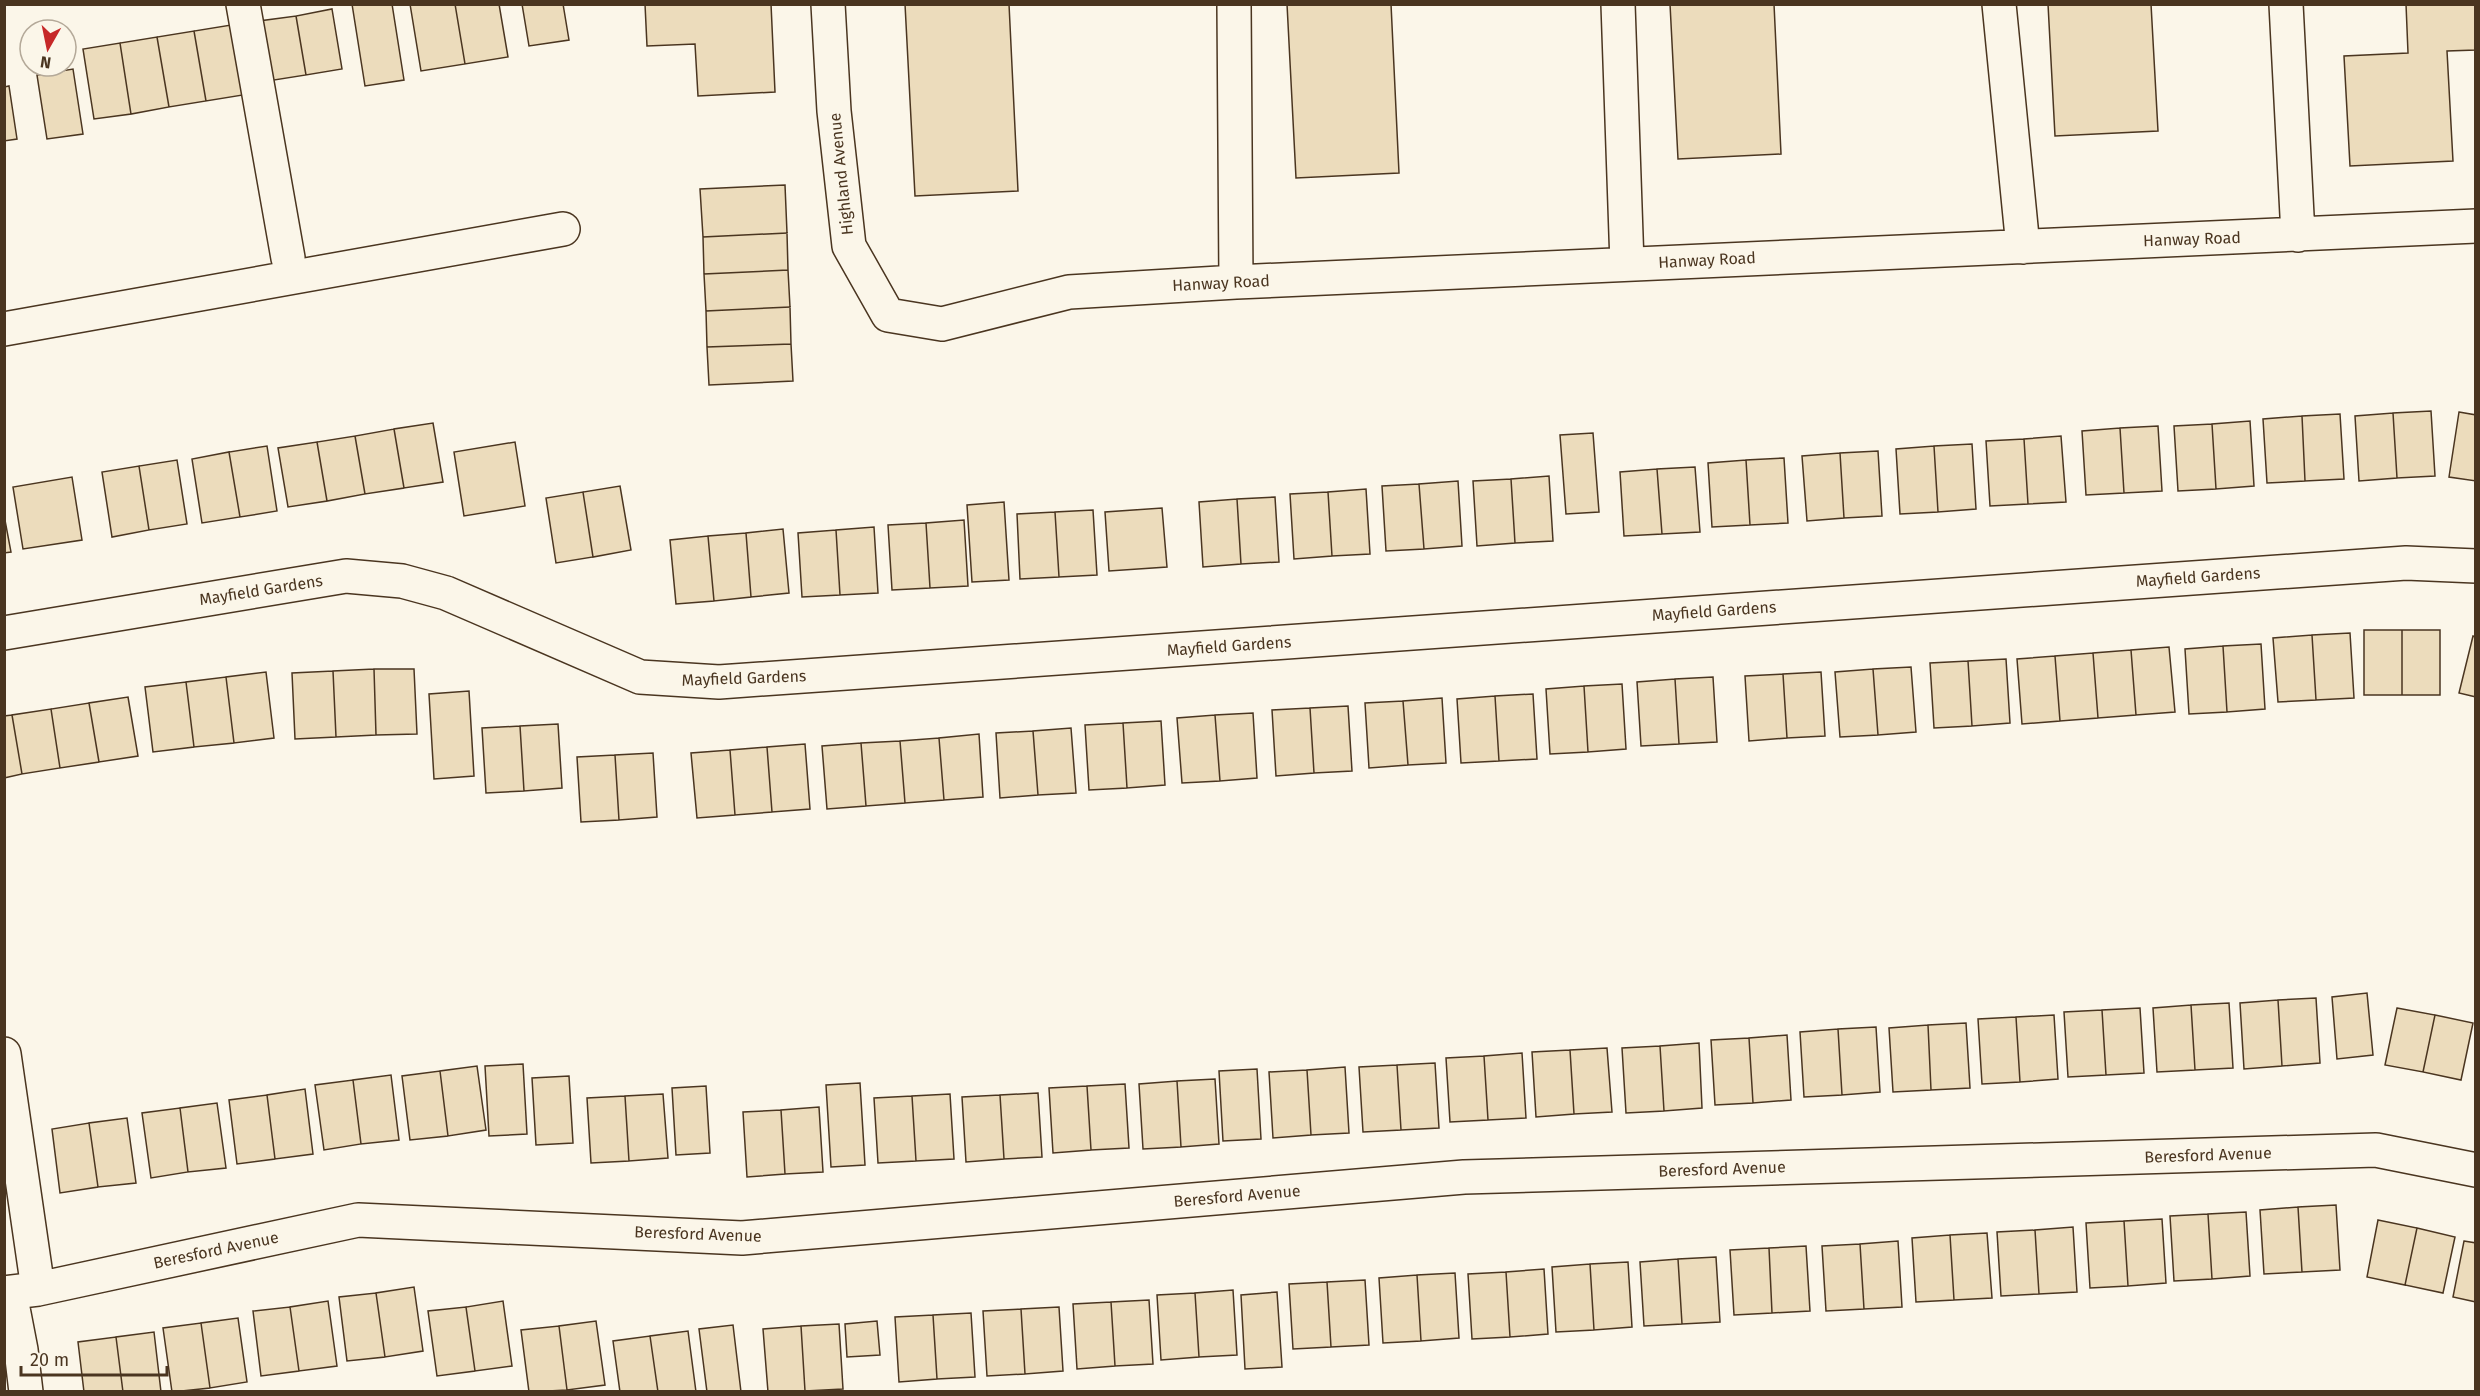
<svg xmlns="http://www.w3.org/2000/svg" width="2480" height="1396" font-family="'Fira Sans',sans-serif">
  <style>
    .building { fill: #ecdcbc; stroke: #4a3520; stroke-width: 1.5 }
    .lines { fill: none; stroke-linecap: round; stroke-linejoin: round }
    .minor-casing { stroke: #4a3520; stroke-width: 36 }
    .minor { stroke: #fbf6e9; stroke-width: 33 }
    .labels { text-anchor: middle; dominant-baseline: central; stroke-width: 4.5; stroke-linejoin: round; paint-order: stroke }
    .street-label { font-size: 16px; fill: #4a3520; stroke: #fbf6e9 }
  </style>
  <rect width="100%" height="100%" fill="#fbf6e9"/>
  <!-- building -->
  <path class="building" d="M352 4H392L404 80 365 86Z
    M410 4H455L465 64 421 71Z
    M455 4H499L508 57 465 64Z
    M522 4H563L569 40 529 46Z
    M645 4H771L775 92 698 96 695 44 647 46Z
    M905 4H1009L1018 191 915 196Z
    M1287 4H1391L1399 173 1296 178Z
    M1670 4H1774L1781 154 1678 159Z
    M2048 4H2151L2158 131 2055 136Z
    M2406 4H2476V50L2447 51 2453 161 2350 166 2344 56 2408 53Z
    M332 9 342 69 306 75 296 16Z
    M296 16 306 75 268 81 259 21Z
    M231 25 243 95 206 101 194 31Z
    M194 31 206 101 169 107 157 37Z
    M157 37 169 107 131 114 120 43Z
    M120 43 131 114 94 119 83 49Z
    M73 69 83 134 47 139 37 75Z
    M9 86 17 139 4 141V87Z
    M785 185 787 233 703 237 700 189Z
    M787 233 788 270 704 274 703 237Z
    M788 270 790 307 706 311 704 274Z
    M790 307 791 344 707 347 706 311Z
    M791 344 793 381 709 385 707 347Z
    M2431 411 2435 476 2397 478 2393 413Z
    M2459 412 2476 415V481L2449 477Z
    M2393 413 2397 478 2359 481 2355 416Z
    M2340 414 2344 479 2305 481 2302 416Z
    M2302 416 2305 481 2267 483 2263 419Z
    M2250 421 2254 486 2216 489 2212 424Z
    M433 423 443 482 404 488 394 429Z
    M2212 424 2216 489 2178 491 2174 426Z
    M2158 426 2162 491 2124 493 2120 428Z
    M2120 428 2124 493 2086 495 2082 431Z
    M394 429 404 488 365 494 355 436Z
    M1593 433 1599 512 1566 514 1560 435Z
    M355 436 365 494 327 501 317 442Z
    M2061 436 2066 502 2028 504 2024 439Z
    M2024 439 2028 504 1990 506 1986 441Z
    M317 442 327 501 288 507 278 448Z
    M515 442 525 506 464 516 454 452Z
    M1972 444 1976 509 1938 512 1934 446Z
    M267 446 277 511 240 517 229 452Z
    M1934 446 1938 512 1900 514 1896 449Z
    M1878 451 1882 516 1844 518 1840 453Z
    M229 452 240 517 202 523 192 459Z
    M1840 453 1844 518 1807 521 1802 456Z
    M1784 458 1788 523 1750 525 1746 460Z
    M177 460 187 524 149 530 139 466Z
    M1746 460 1750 525 1712 527 1708 463Z
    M139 466 149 530 112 537 102 472Z
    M1695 467 1700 532 1662 534 1657 469Z
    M1657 469 1662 534 1624 536 1620 472Z
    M1549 476 1553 541 1515 543 1511 479Z
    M72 477 82 540 23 549 13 487Z
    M1511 479 1515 543 1477 546 1473 481Z
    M1458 481 1462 546 1424 549 1419 484Z
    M1419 484 1424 549 1386 551 1382 486Z
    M620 486 631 550 593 557 583 492Z
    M1366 489 1370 554 1332 556 1328 492Z
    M583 492 593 557 556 563 546 498Z
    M1328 492 1332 556 1294 559 1290 494Z
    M1275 497 1279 562 1241 564 1237 499Z
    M1237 499 1241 564 1203 567 1199 502Z
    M1004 502 1009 580 972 582 967 505Z
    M1162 508 1167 567 1109 571 1105 512Z
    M1093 510 1097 575 1059 577 1055 512Z
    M1055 512 1059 577 1020 579 1017 514Z
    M4 515 11 552 4 553Z
    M964 520 968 586 930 588 926 523Z
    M926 523 930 588 892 590 888 525Z
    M874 527 878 593 840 595 836 530Z
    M783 529 789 593 751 597 746 533Z
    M836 530 840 595 802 597 798 533Z
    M746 533 751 597 714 601 708 536Z
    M708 536 714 601 676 604 670 540Z
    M2364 630H2402V695H2364Z
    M2402 630H2440V695H2402Z
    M2350 633 2354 698 2316 700 2312 635Z
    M2312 635 2316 700 2278 702 2273 638Z
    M2473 636 2476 637V697L2459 693Z
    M2261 644 2265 709 2227 712 2223 646Z
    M2223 646 2227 712 2189 714 2185 649Z
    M2169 647 2175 712 2136 715 2131 650Z
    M2131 650 2136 715 2098 718 2093 653Z
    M2093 653 2098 718 2060 721 2055 656Z
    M2055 656 2060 721 2022 724 2017 659Z
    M2006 659 2010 723 1972 726 1968 661Z
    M1968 661 1972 726 1934 728 1930 663Z
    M1911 667 1916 732 1878 735 1873 669Z
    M374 669H414L417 734 376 735Z
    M374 669 376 735 336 737 333 671Z
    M1873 669 1878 735 1840 737 1835 672Z
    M333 671 336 737 295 739 292 673Z
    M266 672 274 738 234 743 226 677Z
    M1821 672 1825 736 1787 738 1783 674Z
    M1783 674 1787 738 1749 741 1745 676Z
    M226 677 234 743 194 747 186 682Z
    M1713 677 1717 742 1679 744 1675 679Z
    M1675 679 1679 744 1641 746 1637 682Z
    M186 682 194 747 153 752 145 687Z
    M1622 684 1626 749 1588 752 1584 686Z
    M1584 686 1588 752 1550 754 1546 689Z
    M469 691 474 776 434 779 429 694Z
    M1533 694 1537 759 1499 761 1495 696Z
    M1495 696 1499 761 1461 763 1457 699Z
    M128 697 138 756 99 762 89 703Z
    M1442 698 1446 763 1408 765 1403 701Z
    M1403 701 1408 765 1369 768 1365 703Z
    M89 703 99 762 60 768 51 709Z
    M1348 706 1352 771 1314 773 1310 708Z
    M1310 708 1314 773 1276 776 1272 710Z
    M51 709 60 768 22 774 12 715Z
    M1253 713 1257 778 1220 781 1215 715Z
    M12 715 22 774 4 778V716Z
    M1215 715 1220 781 1182 783 1177 718Z
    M1161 721 1165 785 1127 788 1123 723Z
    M1123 723 1127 788 1089 790 1085 725Z
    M558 724 562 788 524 791 520 726Z
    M520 726 524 791 486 793 482 728Z
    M1071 728 1076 793 1038 795 1033 731Z
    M1033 731 1038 795 1000 798 996 733Z
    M979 734 983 797 944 800 939 738Z
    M939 738 944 800 905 803 900 741Z
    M900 741 905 803 866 806 861 743Z
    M861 743 866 806 827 809 822 746Z
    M805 744 810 809 772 812 767 747Z
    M767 747 772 812 735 815 730 750Z
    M730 750 735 815 697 818 691 753Z
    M653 753 657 817 619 820 615 755Z
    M615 755 619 820 581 822 577 757Z
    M2367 993 2373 1055 2337 1059 2332 997Z
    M2316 998 2320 1063 2282 1066 2278 1000Z
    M2278 1000 2282 1066 2244 1069 2240 1003Z
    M2229 1003 2233 1068 2195 1070 2191 1005Z
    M2191 1005 2195 1070 2157 1072 2153 1008Z
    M2140 1008 2144 1073 2106 1075 2102 1010Z
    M2397 1008 2435 1015 2423 1072 2385 1065Z
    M2102 1010 2106 1075 2068 1077 2064 1012Z
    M2054 1015 2058 1079 2020 1082 2016 1017Z
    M2435 1015 2473 1023 2461 1080 2423 1072Z
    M2016 1017 2020 1082 1982 1084 1978 1019Z
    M1966 1023 1970 1088 1931 1090 1928 1025Z
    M1928 1025 1931 1090 1893 1092 1889 1028Z
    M1876 1027 1880 1092 1842 1095 1838 1029Z
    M1838 1029 1842 1095 1804 1097 1800 1032Z
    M1787 1035 1791 1100 1753 1103 1749 1038Z
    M1749 1038 1753 1103 1715 1105 1711 1040Z
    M1699 1043 1702 1108 1664 1111 1660 1046Z
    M1660 1046 1664 1111 1626 1113 1622 1048Z
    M1607 1048 1612 1112 1574 1114 1570 1050Z
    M1570 1050 1574 1114 1536 1117 1532 1052Z
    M1522 1053 1526 1118 1488 1120 1484 1056Z
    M1484 1056 1488 1120 1450 1122 1446 1058Z
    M1435 1063 1439 1128 1401 1130 1397 1065Z
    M523 1064 527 1134 489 1136 485 1066Z
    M1397 1065 1401 1130 1363 1132 1359 1067Z
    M477 1066 486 1130 448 1136 440 1071Z
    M1345 1067 1349 1133 1311 1135 1307 1070Z
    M1257 1069 1261 1139 1223 1141 1219 1071Z
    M1307 1070 1311 1135 1273 1138 1269 1072Z
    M440 1071 448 1136 410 1140 402 1076Z
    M391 1075 399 1140 361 1144 353 1080Z
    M569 1076 573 1143 536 1145 532 1078Z
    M1215 1079 1219 1144 1181 1147 1177 1081Z
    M353 1080 361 1144 324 1150 315 1085Z
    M1177 1081 1181 1147 1143 1149 1139 1084Z
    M860 1083 865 1165 831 1167 826 1085Z
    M1125 1084 1129 1148 1091 1150 1087 1086Z
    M706 1086 710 1153 676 1155 672 1088Z
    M1087 1086 1091 1150 1053 1153 1049 1088Z
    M305 1089 313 1154 275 1159 267 1095Z
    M1038 1093 1042 1157 1004 1159 1000 1095Z
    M663 1094 668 1158 629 1161 625 1096Z
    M950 1094 954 1159 916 1161 912 1096Z
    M267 1095 275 1159 237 1164 229 1100Z
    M1000 1095 1004 1159 966 1162 962 1097Z
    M625 1096 629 1161 591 1163 587 1098Z
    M912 1096 916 1161 878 1163 874 1098Z
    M217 1103 226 1168 188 1172 180 1108Z
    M819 1107 823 1172 785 1174 781 1110Z
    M180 1108 188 1172 151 1178 142 1113Z
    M781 1110 785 1174 747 1177 743 1112Z
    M127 1118 136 1183 98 1187 89 1123Z
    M89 1123 98 1187 60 1193 52 1129Z
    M2336 1205 2340 1270 2302 1272 2298 1207Z
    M2298 1207 2302 1272 2264 1274 2260 1210Z
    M2246 1212 2250 1276 2212 1279 2208 1214Z
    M2208 1214 2212 1279 2174 1281 2170 1216Z
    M2162 1219 2166 1283 2128 1286 2124 1221Z
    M2378 1220 2417 1228 2405 1285 2367 1277Z
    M2124 1221 2128 1286 2090 1288 2086 1223Z
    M2073 1227 2077 1292 2039 1294 2035 1230Z
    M2417 1228 2455 1237 2443 1293 2405 1285Z
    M2035 1230 2039 1294 2001 1296 1997 1232Z
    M1987 1233 1992 1298 1954 1300 1950 1235Z
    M1950 1235 1954 1300 1916 1302 1912 1238Z
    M1898 1241 1902 1307 1864 1309 1860 1244Z
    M2464 1241 2476 1243V1302L2453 1297Z
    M1860 1244 1864 1309 1826 1311 1822 1246Z
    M1806 1246 1810 1311 1772 1313 1769 1248Z
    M1769 1248 1772 1313 1734 1315 1730 1250Z
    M1716 1257 1720 1322 1682 1324 1678 1259Z
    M1678 1259 1682 1324 1644 1326 1640 1262Z
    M1628 1262 1632 1327 1594 1330 1590 1264Z
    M1590 1264 1594 1330 1556 1332 1552 1267Z
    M1544 1269 1548 1334 1510 1337 1506 1272Z
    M1506 1272 1510 1337 1472 1339 1468 1274Z
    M1455 1273 1459 1338 1421 1341 1417 1275Z
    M1417 1275 1421 1341 1383 1343 1379 1278Z
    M1365 1280 1369 1345 1331 1347 1327 1282Z
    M1327 1282 1331 1347 1293 1349 1289 1284Z
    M414 1287 423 1351 385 1357 376 1293Z
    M1233 1290 1237 1355 1199 1357 1195 1293Z
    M1277 1292 1282 1367 1245 1369 1241 1295Z
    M376 1293 385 1357 347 1361 339 1297Z
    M1195 1293 1199 1357 1161 1360 1157 1295Z
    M1149 1300 1153 1364 1115 1366 1111 1302Z
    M328 1301 337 1366 299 1371 290 1307Z
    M503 1301 512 1366 475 1371 466 1307Z
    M1111 1302 1115 1366 1077 1369 1073 1304Z
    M290 1307 299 1371 261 1376 253 1311Z
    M466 1307 475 1371 437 1376 428 1311Z
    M1059 1307 1063 1371 1025 1374 1021 1309Z
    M1021 1309 1025 1374 987 1376 983 1311Z
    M971 1313 975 1377 937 1379 933 1315Z
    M933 1315 937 1379 899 1382 895 1317Z
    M238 1318 247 1382 210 1388 201 1323Z
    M596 1321 605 1385 567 1390 559 1326Z
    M877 1321 880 1355 847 1357 845 1324Z
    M201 1323 210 1388 172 1392 163 1328Z
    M839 1324 843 1389 805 1391 801 1326Z
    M733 1325 741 1392H707L699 1329Z
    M559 1326 567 1390 529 1392 521 1330Z
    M801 1326 805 1391 768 1392 763 1329Z
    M688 1331 696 1392H658L650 1336Z
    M154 1332 161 1392H123L116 1337Z
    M650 1336 658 1392H620L613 1341Z
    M116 1337 123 1392H84L78 1342Z"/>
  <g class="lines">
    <defs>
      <path id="minor" d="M243 4 288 258
        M828 4 834 111 849 246 888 315 942 324 1069 292 1236 282 2476 226
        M1234 4 1236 282
        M1618 4 1627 264
        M1999 4 2023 247
        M2286 4 2298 235
        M4 329 563 229
        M4 633 346 576 402 581 446 593 640 677 719 682 2406 563 2476 566
        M4 1054 38 1289
        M4 1293 38 1289 358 1220 742 1238 1464 1177 2376 1150 2476 1170
        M10 1293 21 1350 26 1392"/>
    </defs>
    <!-- minor casing -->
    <use href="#minor" class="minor-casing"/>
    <!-- minor -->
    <use href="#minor" class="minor"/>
  </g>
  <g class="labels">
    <!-- street labels -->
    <g class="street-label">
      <text transform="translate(841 174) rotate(-96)">Highland Avenue</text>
      <text transform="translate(2192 239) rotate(-2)">Hanway Road</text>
      <text transform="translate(1707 260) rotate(-3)">Hanway Road</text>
      <text transform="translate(1221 283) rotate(-3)">Hanway Road</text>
      <text transform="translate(2198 577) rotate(-4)">Mayfield Gardens</text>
      <text transform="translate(261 590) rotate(-9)">Mayfield Gardens</text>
      <text transform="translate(1714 611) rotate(-4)">Mayfield Gardens</text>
      <text transform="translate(1229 646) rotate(-4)">Mayfield Gardens</text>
      <text transform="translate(744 678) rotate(-2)">Mayfield Gardens</text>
      <text transform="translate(2208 1155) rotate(-2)">Beresford Avenue</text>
      <text transform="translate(1722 1169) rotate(-2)">Beresford Avenue</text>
      <text transform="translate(1237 1196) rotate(-5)">Beresford Avenue</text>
      <text transform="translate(698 1234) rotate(2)">Beresford Avenue</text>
      <text transform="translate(216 1250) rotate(-12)">Beresford Avenue</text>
    </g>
  </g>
  <!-- border -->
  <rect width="2480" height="1396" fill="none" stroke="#4a3520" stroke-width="12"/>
  <!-- north arrow -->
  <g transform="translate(48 48) rotate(189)"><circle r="28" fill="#fbf6e9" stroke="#b4a999" stroke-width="1.5"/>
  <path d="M0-4.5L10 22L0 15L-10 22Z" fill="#c62828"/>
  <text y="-9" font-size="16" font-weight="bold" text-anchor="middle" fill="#4a3520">N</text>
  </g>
  <!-- scale -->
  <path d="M21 1366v9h146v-9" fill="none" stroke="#4a3520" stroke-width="3"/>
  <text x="30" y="1366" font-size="18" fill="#4a3520" stroke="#fbf6e9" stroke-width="4.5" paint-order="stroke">20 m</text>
</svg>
